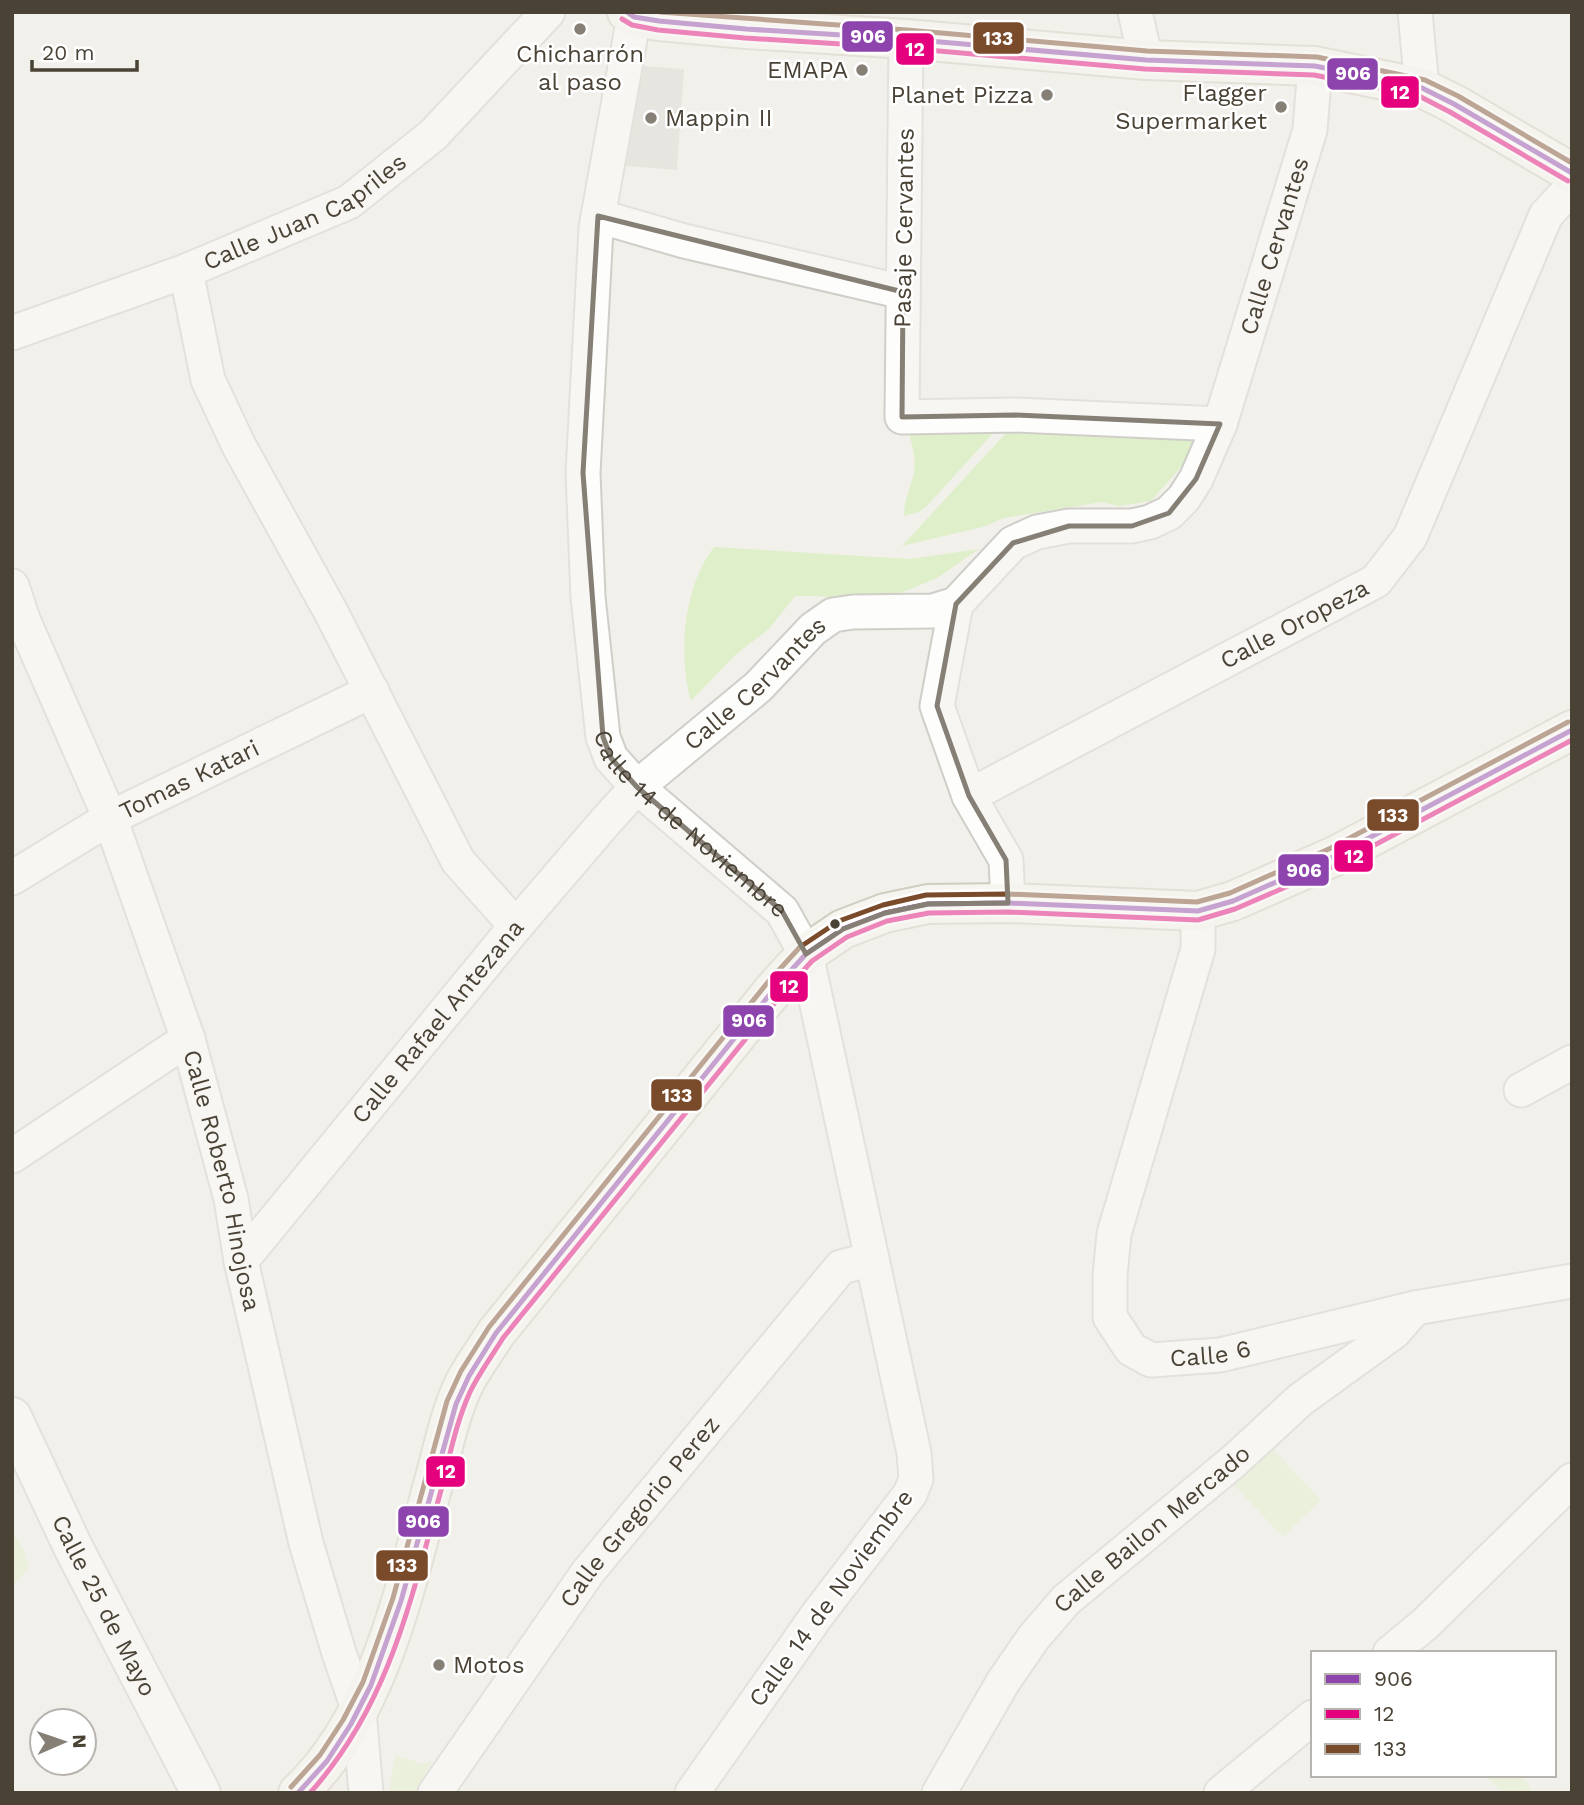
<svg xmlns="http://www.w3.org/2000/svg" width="1584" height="1805" font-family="'Work Sans',sans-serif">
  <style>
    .green { fill: #dfefc9 }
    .building { fill: #dad7d1; stroke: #dbd7d0; stroke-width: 2 }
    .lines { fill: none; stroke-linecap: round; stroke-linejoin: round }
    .minor-casing { stroke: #d0cec8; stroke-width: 37 }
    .tertiary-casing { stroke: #d0cec8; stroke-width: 42 }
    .secondary-casing { stroke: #d2cdc1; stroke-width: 42 }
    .minor { stroke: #fdfdfc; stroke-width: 33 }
    .tertiary { stroke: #fdfdfc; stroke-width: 38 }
    .secondary { stroke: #f7f5ef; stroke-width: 38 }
    .bus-1-casing { stroke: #fff; stroke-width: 10 }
    .bus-2-casing { stroke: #fff; stroke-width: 10 }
    .bus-3-casing { stroke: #fff; stroke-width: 10 }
    .bus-1 { stroke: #8e44ad; stroke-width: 5 }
    .bus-2 { stroke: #e5007d; stroke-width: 5 }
    .bus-3 { stroke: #7a4b2a; stroke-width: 5 }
    .marked { fill: none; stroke: #857f75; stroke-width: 5; stroke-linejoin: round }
    .poi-dot { fill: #857f75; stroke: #fff; stroke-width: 2.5 }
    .bus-dot { fill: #4a4235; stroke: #fff; stroke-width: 2.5 }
    .labels { text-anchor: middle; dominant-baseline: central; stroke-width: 5; stroke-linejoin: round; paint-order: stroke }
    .poi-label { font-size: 24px; fill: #4a4235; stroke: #fff; text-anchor: end }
    .street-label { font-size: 24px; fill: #4a4235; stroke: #fff }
    .line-badge { stroke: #fff; stroke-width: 2.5 }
    .badge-label { font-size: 19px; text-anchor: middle; font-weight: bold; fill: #fff }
  </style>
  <rect width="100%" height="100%" fill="#f2f0eb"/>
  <!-- green -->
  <path class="green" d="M1005 420 926 507 919 512 904 516C904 500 911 487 914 472 917 455 910 439 906 422Z
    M1017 421 1204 428 1187 460 1151 501 1119 506 1102 502 1004 518 986 526 902 546Z
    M714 547 910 559 979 549 937 578 877 603 817 596H795L769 629 735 655 691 701C678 653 683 588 714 547Z
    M1271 1447 1321 1500 1283 1537 1233 1484Z
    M12 1530 23 1548 29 1567 12 1587Z
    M395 1755 423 1764 432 1762 420 1783 423 1787 419 1793H389Z
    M1486 1775H1521L1533 1793H1502Z"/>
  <!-- building -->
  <path class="building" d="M644 67 683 70 676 169 627 165Z"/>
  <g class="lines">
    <defs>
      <g id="minor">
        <path d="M1135 12 1146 60"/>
        <path d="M1415 12 1422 88"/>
        <path id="s1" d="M634 17 596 228 583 473 588 597 603 737 611 758 637 787 782 911 806 954 914 1453 916 1479 910 1494 818 1614 692 1793"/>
        <path d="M906 39 902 417 1015 415 1220 424"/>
        <path d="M598 216 684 241 903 292"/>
        <path d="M186 271 208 380 239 446 332 614 458 861 516 926"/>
        <path id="s2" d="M12 333 186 271 349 202 433 135 548 12"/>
        <path id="s3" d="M12 586 24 622 110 818 188 1039 231 1199 241 1261 306 1543 339 1653 359 1711 366 1793"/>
        <path d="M956 604 937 706 969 796 1006 860 1008 903"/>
        <path id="s4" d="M969 796 1376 581 1410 537 1546 215 1572 187"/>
        <path id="s5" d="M12 878 110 818 372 691"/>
        <path id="s6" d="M1198 911V949L1114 1234 1110 1276V1317L1131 1349 1151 1360 1220 1355 1415 1308 1572 1281"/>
        <path d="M1521 1090 1572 1062"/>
        <path d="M12 1156 188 1039"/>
        <path id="s7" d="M241 1261 516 926 606 821 637 787 758 687 813 629 833 615 853 612 933 611 956 604 1013 543 1037 532 1069 526H1132L1150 522 1169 513 1184 498 1196 479 1220 424 1310 130 1315 66"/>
        <path d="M1390 1653 1425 1624 1572 1480"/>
        <path id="s8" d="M435 1793 588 1572 841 1267 872 1259"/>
        <path id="s9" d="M939 1793 1003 1682 1034 1637 1066 1600 1234 1461 1300 1400 1394 1332 1415 1308"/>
        <path d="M1221 1793 1313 1717"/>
      </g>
      <g id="tertiary">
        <path id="s10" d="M12 1417 73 1547 201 1793"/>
      </g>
      <path id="secondary" d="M627 12 634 17 659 21 746 29 906 39 1146 60 1315 66 1422 88 1454 104 1572 173
        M298 1793C382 1713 406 1581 436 1474 444 1444 451 1410 465 1382 474 1365 486 1349 496 1333L775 988 806 954 843 929 885 913 928 904 1008 903 1198 911 1233 901 1335 856 1572 730"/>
    </defs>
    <!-- minor casing -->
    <use href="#minor" class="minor-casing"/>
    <!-- tertiary casing -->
    <use href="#tertiary" class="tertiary-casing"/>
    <!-- secondary casing -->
    <use href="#secondary" class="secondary-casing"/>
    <!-- minor -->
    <use href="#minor" class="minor"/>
    <!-- tertiary -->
    <use href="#tertiary" class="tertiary"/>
    <!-- secondary -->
    <use href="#secondary" class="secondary"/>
    <defs>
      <path id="bus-1" d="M627 12 634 17 659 21 746 29 906 39 1146 60 1315 66 1422 88 1454 104 1572 173
        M298 1793 327 1761 351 1724 371 1685 401 1601 456 1404 469 1376 496 1333 775 988 806 954 843 929 885 913 928 904 1008 903 1198 911 1233 901 1335 856 1572 730"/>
      <path id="bus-2" d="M622 19 632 25 658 30 745 38 905 48 1145 69 1314 75 1419 96 1450 112 1568 181
        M310 1793C388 1706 410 1604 440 1494 449 1460 455 1425 470 1392 479 1373 492 1356 503 1338L782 994 812 961 847 937 887 921 929 913 1008 912 1198 920 1235 909 1339 864 1572 740"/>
      <path id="bus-3" d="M660 12 907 30 1147 51 1317 57 1425 80 1458 96 1572 163
        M291 1787 320 1755 343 1720 363 1682 393 1598 447 1401 461 1371 489 1327 768 982 800 947 839 921 883 905 926 895 1008 894 1197 902 1230 893 1331 848 1568 722"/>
    </defs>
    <!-- bus-1 casing -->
    <use href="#bus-1" class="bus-1-casing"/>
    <!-- bus-2 casing -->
    <use href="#bus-2" class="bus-2-casing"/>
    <!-- bus-3 casing -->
    <use href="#bus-3" class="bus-3-casing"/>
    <!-- bus-1 -->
    <use href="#bus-1" class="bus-1"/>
    <!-- bus-2 -->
    <use href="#bus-2" class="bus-2"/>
    <!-- bus-3 -->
    <use href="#bus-3" class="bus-3"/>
  </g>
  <!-- marked area -->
  <path d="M0 0H1584V1805H0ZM598 216 903 292 902 417 1015 415 1220 424 1196 479 1169 513 1132 526H1069L1013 543 956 604 937 706 969 796 1006 860 1008 903 928 904 885 913 843 929 806 954 782 911 637 787 611 758 603 737 583 473Z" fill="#f2f0eb" fill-opacity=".55" fill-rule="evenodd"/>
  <path class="marked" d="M598 216 903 292 902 417 1015 415 1220 424 1196 479 1169 513 1132 526H1069L1013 543 956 604 937 706 969 796 1006 860 1008 903 928 904 885 913 843 929 806 954 782 911 637 787 611 758 603 737 583 473Z"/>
  <!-- markers -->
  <g class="poi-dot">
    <circle cx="580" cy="29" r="7"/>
    <circle cx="862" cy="70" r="7"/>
    <circle cx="1047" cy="95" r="7"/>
    <circle cx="1281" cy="107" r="7"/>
    <circle cx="651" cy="118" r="7"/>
    <circle cx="439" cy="1665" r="7"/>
  </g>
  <circle class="bus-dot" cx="835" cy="924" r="6"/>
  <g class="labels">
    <!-- poi labels -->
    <g class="poi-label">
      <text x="580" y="54" text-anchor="middle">Chicharrón<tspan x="580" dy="28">al paso</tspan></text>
      <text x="848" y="70">EMAPA</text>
      <text x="1267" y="93">Flagger<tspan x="1267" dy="28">Supermarket</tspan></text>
      <text x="1033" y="95">Planet Pizza</text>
      <text x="665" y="118" text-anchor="start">Mappin II</text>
      <text x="453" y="1665" text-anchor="start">Motos</text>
    </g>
    <!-- street labels -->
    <g class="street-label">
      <text stroke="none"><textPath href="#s2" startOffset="318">Calle Juan Capriles</textPath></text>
      <text transform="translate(904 228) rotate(-89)">Pasaje Cervantes</text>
      <text stroke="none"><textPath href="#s7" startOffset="1538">Calle Cervantes</textPath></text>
      <text stroke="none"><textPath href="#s4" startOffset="368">Calle Oropeza</textPath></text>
      <text stroke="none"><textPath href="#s7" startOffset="775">Calle Cervantes</textPath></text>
      <text stroke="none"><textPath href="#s5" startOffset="203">Tomas Katari</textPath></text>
      <text stroke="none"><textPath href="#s1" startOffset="849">Calle 14 de Noviembre</textPath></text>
      <text stroke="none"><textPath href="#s7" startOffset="310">Calle Rafael Antezana</textPath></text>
      <text stroke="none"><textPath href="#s3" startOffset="632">Calle Roberto Hinojosa</textPath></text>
      <text stroke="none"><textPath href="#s6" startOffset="539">Calle 6</textPath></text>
      <text stroke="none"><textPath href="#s8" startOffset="348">Calle Gregorio Perez</textPath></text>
      <text stroke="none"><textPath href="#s9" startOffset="343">Calle Bailon Mercado</textPath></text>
      <text transform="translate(831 1598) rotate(-54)">Calle 14 de Noviembre</text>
      <text stroke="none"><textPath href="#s10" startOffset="210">Calle 25 de Mayo</textPath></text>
    </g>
  </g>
  <g class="line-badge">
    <rect x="841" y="20" width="53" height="33" rx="7" fill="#8e44ad"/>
    <rect x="972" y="21" width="53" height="34" rx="7" fill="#7a4b2a"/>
    <rect x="895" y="32" width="40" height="34" rx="7" fill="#e5007d"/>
    <rect x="1326" y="57" width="53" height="34" rx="7" fill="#8e44ad"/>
    <rect x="1380" y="75" width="40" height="34" rx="7" fill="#e5007d"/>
    <rect x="1366" y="798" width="54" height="34" rx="7" fill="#7a4b2a"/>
    <rect x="1333" y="839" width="41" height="34" rx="7" fill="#e5007d"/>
    <rect x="1277" y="853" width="53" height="34" rx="7" fill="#8e44ad"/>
    <rect x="769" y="970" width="40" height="33" rx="7" fill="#e5007d"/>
    <rect x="722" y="1004" width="53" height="34" rx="7" fill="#8e44ad"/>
    <rect x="650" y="1078" width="53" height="34" rx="7" fill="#7a4b2a"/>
    <rect x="425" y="1455" width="41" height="33" rx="7" fill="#e5007d"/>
    <rect x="397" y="1505" width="53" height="33" rx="7" fill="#8e44ad"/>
    <rect x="375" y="1549" width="54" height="33" rx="7" fill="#7a4b2a"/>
  </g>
  <g class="badge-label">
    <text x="868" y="43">906</text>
    <text x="998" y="45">133</text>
    <text x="915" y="56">12</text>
    <text x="1353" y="80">906</text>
    <text x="1400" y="99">12</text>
    <text x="1393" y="822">133</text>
    <text x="1354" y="863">12</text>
    <text x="1304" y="877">906</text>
    <text x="789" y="993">12</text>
    <text x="749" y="1027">906</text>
    <text x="677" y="1102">133</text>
    <text x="446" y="1478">12</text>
    <text x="423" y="1528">906</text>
    <text x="402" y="1572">133</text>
  </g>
  <!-- border -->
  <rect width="1584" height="1805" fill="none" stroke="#4a4235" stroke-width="28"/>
  <!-- legend -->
  <rect x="1311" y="1651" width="245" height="126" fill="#ffffff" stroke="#b7b3ae" stroke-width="2"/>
  <rect x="1325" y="1674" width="35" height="10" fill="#8e44ad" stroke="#b7b3ae" stroke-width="2"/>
  <text x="1374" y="1686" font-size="21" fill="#4a4235">906</text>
  <rect x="1325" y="1709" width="35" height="10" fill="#e5007d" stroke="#b7b3ae" stroke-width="2"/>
  <text x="1374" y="1721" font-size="21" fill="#4a4235">12</text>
  <rect x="1325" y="1744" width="35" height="10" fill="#7a4b2a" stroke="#b7b3ae" stroke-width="2"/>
  <text x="1374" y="1756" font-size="21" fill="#4a4235">133</text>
  <!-- north arrow -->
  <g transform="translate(63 1742) rotate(88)"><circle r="33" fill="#ffffff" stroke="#b7b3ae" stroke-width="2"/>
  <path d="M0-5L12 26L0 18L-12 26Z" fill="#857f75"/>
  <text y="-10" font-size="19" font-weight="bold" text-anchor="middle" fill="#4a4235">N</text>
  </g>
  <!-- scale -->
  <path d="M32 60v10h105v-10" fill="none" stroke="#4a4235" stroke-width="3.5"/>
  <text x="42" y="60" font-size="21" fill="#4a4235" stroke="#ffffff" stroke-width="5" paint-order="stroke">20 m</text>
</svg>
